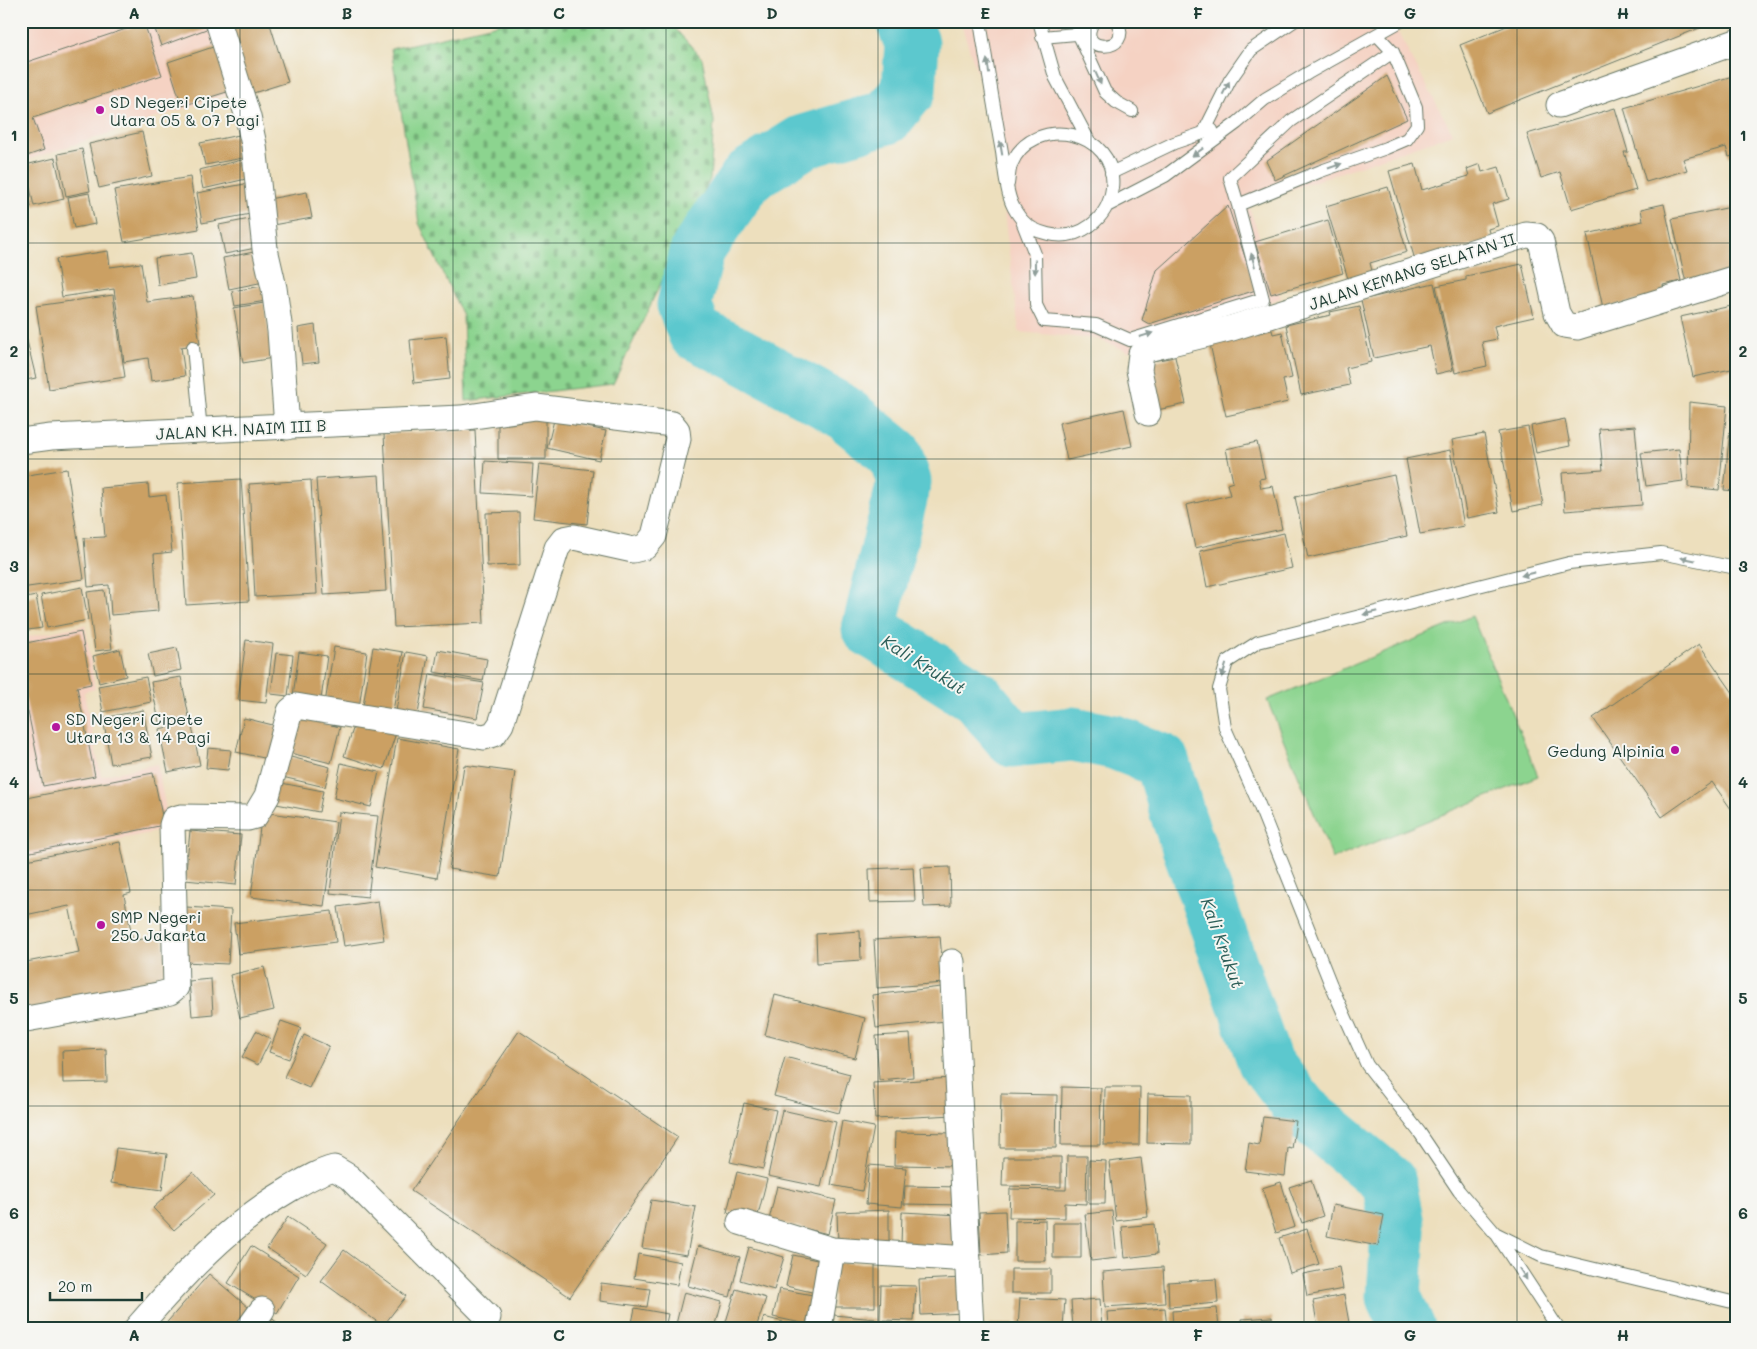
<svg xmlns="http://www.w3.org/2000/svg" width="1757" height="1349" font-family="Mali,sans-serif">
  <style>
    .built { fill: #f5d2c3 }
    .green { fill: #8cd48f; stroke: #568862 }
    .cemetery { fill: url(#cemetery-stones); stroke: #568862 }
    .lines { fill: none; stroke-linecap: round; stroke-linejoin: round }
    .river { stroke: #5bc8ce; stroke-width: 55 }
    .building { fill: #cba064 }
    .service-casing { stroke: #677664; stroke-width: 14 }
    .minor-casing { stroke: #677664; stroke-width: 27 }
    .service { stroke: #fff; stroke-width: 12 }
    .minor { stroke: #fff; stroke-width: 25 }
    .oneway { fill: #8f9e9a }
    .grid { fill: none; stroke: #1f3d34; stroke-width: 1; stroke-opacity: 0.55 }
    .poi-dot { fill: #b5179e; stroke: #f6f6f2; stroke-width: 2 }
    .labels { text-anchor: middle; dominant-baseline: central; stroke-width: 4; stroke-linejoin: round; paint-order: stroke }
    .poi-label { font-size: 16px; fill: #1f3d34; stroke: #f6f6f2; text-anchor: start }
    .street-label { font-size: 16px; fill: #1f3d34; stroke: #f6f6f2 }
    .water-label { font-size: 18px; font-style: italic; fill: #2e605a; stroke: #f6f6f2 }
    .neatline { fill: none; stroke: #1f3d34; stroke-width: 2 }
    .grid-label { font-size: 16px; text-anchor: middle; font-weight: bold; fill: #1f3d34 }
  </style>
  <defs>
    <pattern id="cemetery-stones" width="16" height="16" patternUnits="userSpaceOnUse" patternTransform="scale(1.25)"><rect width="16" height="16" fill="#8cd48f"/><path d="M2 7V4a2 2 0 0 1 4 0v3zM10 15v-3a2 2 0 0 1 4 0v3z" fill="#72ad76"/></pattern>
  </defs>
  <rect width="100%" height="100%" fill="#f6f6f2"/>
  <filter id="ink" filterUnits="userSpaceOnUse"><feTurbulence type="fractalNoise" baseFrequency=".02" numOctaves="2"/><feDisplacementMap in="SourceGraphic" scale="10" xChannelSelector="R" yChannelSelector="G"/><feConvolveMatrix kernelMatrix="1 2 1 2 8 2 1 2 1" color-interpolation-filters="sRGB"/></filter>
  <filter id="wash" filterUnits="userSpaceOnUse"><feTurbulence type="fractalNoise" baseFrequency=".0096" numOctaves="4" result="noise"/><feDisplacementMap in="SourceGraphic" scale="20" xChannelSelector="R" yChannelSelector="G"/><feGaussianBlur stdDeviation="1.12" result="paint"/><feColorMatrix in="noise" values="0 0 0 0 0 0 0 0 0 0 0 0 0 0 0 0 0 1.4 0 .05"/><feComposite in="paint" operator="in"/></filter>
  <g filter="url(#wash)">
    <rect width="100%" height="100%" fill="#eddfbd"/>
    <!-- built -->
    <path class="built" d="M21 21H212L236 92 21 162Z
      M960 21H1422L1397 31 1453 134 1248 204 1281 298 1128 351 1097 339 1019 332 992 117Z
      M85 625 95 689 84 692 101 776 157 764 170 829 21 859V638Z"/>
    <!-- green -->
    <path class="green" d="M1472 616 1538 776 1333 859 1267 700Z"/>
    <!-- cemetery -->
    <path class="cemetery" d="M511 21H668L702 58 714 121 710 179 613 384 466 401 463 316 419 223 391 49Z"/>
    <g class="lines">
      <!-- river -->
      <path class="river" d="M903 21 912 43 909 90 887 117 803 142 748 176 698 249 684 305 695 333 740 355 842 411 895 454 904 482 869 629 977 697 1013 740 1073 734 1114 742 1162 761 1179 819 1265 1062 1302 1110 1389 1182 1398 1230 1394 1297 1408 1328"/>
    </g>
    <g id="blocks">
      <!-- building -->
      <path class="building" d="M152 21H206L209 28 161 46Z
        M239 21H269L288 82 247 95 225 26Z
        M1519 21H1717L1487 113 1460 45Z
        M144 23 162 75 33 118 44 150 21 158V64Z
        M216 46 230 91 182 106 168 62Z
        M1736 75V155L1729 157 1726 147 1683 159 1687 170 1646 182 1624 108Z
        M1387 76 1407 119 1275 180 1266 161Z
        M1615 108 1628 152H1624L1636 190 1571 209 1560 172 1541 178 1527 134Z
        M142 132 152 176 99 188 89 144Z
        M239 135 243 158 205 165 200 143Z
        M82 149 90 191 66 196 58 154Z
        M55 158 64 199 34 206 25 165Z
        M242 160 246 179 203 189 199 170Z
        M1415 164 1422 190 1469 176 1467 169 1480 164 1482 172 1499 167 1509 199 1492 204 1498 226 1488 229 1491 240 1415 260 1389 171Z
        M21 169 31 207 21 209Z
        M190 177 199 229 124 242 114 190Z
        M250 183 256 213 202 223 197 193Z
        M1388 187 1407 252 1370 263 1373 275 1349 282 1326 206Z
        M307 192 312 218 267 226 263 200Z
        M89 193 95 224 74 228 68 197Z
        M1664 204 1681 281 1663 285 1665 295 1603 308 1587 234 1643 221 1641 209Z
        M1228 206 1256 290 1149 324 1142 320 1157 270Z
        M1736 206V272L1686 283 1672 219Z
        M255 218 261 247 225 254 219 225Z
        M1328 220 1343 273 1271 294 1255 242Z
        M108 251 110 267 141 263 147 302 193 296 200 344 181 347 185 376 151 381 148 358 124 362 114 289 62 297 56 259Z
        M259 251 264 282 229 289 223 258Z
        M192 253 196 279 158 285 155 258Z
        M1522 264 1534 317 1494 326 1497 339 1482 342 1487 366 1455 373 1436 286 1466 280V276Z
        M1434 283 1453 370 1436 374 1430 346 1374 358 1361 300Z
        M263 286 266 301 235 306 232 291Z
        M113 295 125 377 49 389 36 306Z
        M264 303 273 358 243 363 234 308Z
        M1736 305V368L1693 377 1680 317Z
        M1359 306 1371 362 1346 368 1350 385 1301 395 1286 325 1331 315 1330 312Z
        M21 316 36 378 21 381Z
        M315 325 319 362 302 364 298 328Z
        M1272 330 1273 334 1282 332 1292 378 1283 380 1288 402 1226 416 1210 344Z
        M446 336 450 379 414 383 410 340Z
        M1175 357 1186 404 1157 410 1147 362Z
        M1734 389H1736V491L1724 490Z
        M1689 402 1727 406 1719 490 1688 487Z
        M1124 409 1132 446 1067 460 1059 423Z
        M498 418 546 419V459H498Z
        M1565 419 1570 446 1536 453 1531 426Z
        M554 420 606 431 599 460 547 448Z
        M1635 426 1642 505 1565 511 1562 473 1603 470 1599 429Z
        M1528 427 1543 505 1513 511 1498 432Z
        M475 430 484 623 394 627 384 434Z
        M1484 434 1499 512 1467 518 1452 440Z
        M1257 442 1265 478 1259 479 1261 488 1273 486 1282 529 1195 548 1186 505 1230 495 1227 484 1233 482 1226 449Z
        M1679 449 1683 481 1646 486 1641 453Z
        M1450 450 1464 526 1420 534 1406 459Z
        M485 461 533 464 531 496 483 493Z
        M539 464 593 470 587 524 533 518Z
        M67 469 84 579 21 588V476Z
        M379 475 386 591 324 595 316 479Z
        M1394 475 1407 536 1308 558 1295 497Z
        M241 479 249 601 186 605 178 483Z
        M311 480 317 594 255 597 249 484Z
        M148 484 149 497 166 495 172 552 154 554 158 611 111 615 109 585 88 587 84 538 105 537 101 488Z
        M519 512 520 565 487 566 486 513Z
        M1284 533 1292 568 1207 587 1200 551Z
        M82 587 88 620 47 628 41 595Z
        M104 590 112 649 95 651 87 592Z
        M36 596 42 628 21 631V599Z
        M81 632 91 684 77 687 95 776 43 786 25 697 21 698V644Z
        M246 640 273 644 266 703 238 700Z
        M1699 644 1736 697V816L1712 782 1662 817 1593 718Z
        M334 647 367 652 359 708 325 703Z
        M373 647 403 652 393 711 363 706Z
        M177 648 181 670 153 676 148 654Z
        M120 649 126 676 99 683 93 656Z
        M438 650 487 659 483 681 434 672Z
        M299 652 327 656 320 707 292 703Z
        M406 652 428 656 417 720 395 717Z
        M276 653 293 655 288 696 271 694Z
        M430 674 484 683 477 718 424 709Z
        M146 677 151 702 103 712 98 686Z
        M181 677 189 717 159 722 151 682Z
        M143 710 152 757 111 764 103 718Z
        M295 716 340 727 331 763 286 752Z
        M244 718 281 727 273 760 236 752Z
        M356 720 396 733 384 769 344 756Z
        M191 722 200 765 168 772 159 729Z
        M397 738 459 749 437 878 375 867Z
        M208 748 231 750 228 770 206 768Z
        M283 755 330 767 325 787 278 776Z
        M341 763 379 772 371 807 334 798Z
        M464 765 515 772 500 877 449 869Z
        M153 773 164 825 21 854V799Z
        M276 782 323 791 319 812 271 803Z
        M262 812 336 822 324 906 251 897Z
        M339 812 378 816 368 897 330 893Z
        M190 831 241 835 236 885 185 880Z
        M120 842 131 893 124 895 133 941 162 935 171 986 21 1016V963L79 952 69 906 25 915 21 898V861Z
        M913 867 915 901 870 902 869 869Z
        M950 867 951 906 924 907 921 868Z
        M378 901 384 940 344 946 338 907Z
        M186 907 231 910 228 964 183 962Z
        M332 911 336 942 238 954 234 923Z
        M860 931 861 960 817 963 816 934Z
        M940 936 944 983 877 988 874 940Z
        M264 967 274 1010 240 1018 230 975Z
        M211 979 213 1014 192 1016 189 981Z
        M941 987 945 1021 876 1028 872 995Z
        M775 995 865 1018 855 1058 765 1035Z
        M281 1021 301 1028 289 1059 269 1052Z
        M256 1031 271 1039 258 1065 242 1057Z
        M519 1031 678 1137 570 1297 411 1191Z
        M910 1034 913 1077 879 1080 876 1036Z
        M304 1035 329 1046 309 1088 284 1077Z
        M106 1049 107 1082 63 1083 62 1051Z
        M785 1057 850 1074 839 1113 774 1096Z
        M952 1078 954 1115 875 1119 873 1083Z
        M1062 1087 1101 1088 1100 1145H1061Z
        M1105 1087H1140L1139 1145H1104Z
        M1001 1094 1057 1095 1056 1148H1000Z
        M1148 1094 1191 1095V1144L1147 1143Z
        M744 1103 776 1110 763 1169 730 1162Z
        M782 1110 836 1122 821 1187 768 1176Z
        M1263 1117 1296 1121 1292 1149 1288 1148 1285 1176 1245 1171 1249 1143 1259 1145Z
        M842 1121 874 1127 862 1191 831 1185Z
        M895 1132 956 1133 955 1166 894 1165Z
        M116 1148 167 1154 162 1190 111 1183Z
        M1067 1156H1087L1086 1204 1065 1203V1218L1009 1217 1010 1189 1066 1190Z
        M1003 1157H1061V1187L1002 1186Z
        M1141 1158 1148 1217 1116 1221 1109 1162Z
        M1089 1160 1106 1161 1105 1204H1089Z
        M869 1165 906 1168 902 1207 866 1204Z
        M193 1172 214 1195 174 1230 153 1208Z
        M737 1172 767 1179 757 1219 727 1212Z
        M1311 1180 1323 1216 1302 1223 1289 1187Z
        M1281 1182 1295 1227 1276 1233 1262 1188Z
        M777 1186 836 1200 828 1234 769 1220Z
        M905 1186 963 1187V1205L904 1204Z
        M651 1200 696 1207 687 1255 642 1248Z
        M1333 1205 1384 1215 1378 1246 1327 1236Z
        M889 1210V1241L838 1243 837 1212Z
        M1005 1211 1007 1253 981 1255 979 1212Z
        M1112 1211 1117 1258 1091 1261 1085 1214Z
        M902 1212 960 1215 958 1249 901 1246Z
        M288 1217 327 1243 306 1274 267 1248Z
        M1045 1220 1046 1261H1015V1221Z
        M1053 1223H1081V1258H1053Z
        M1154 1224 1157 1254 1125 1258 1122 1227Z
        M1307 1229 1319 1264 1290 1273 1279 1238Z
        M251 1246 299 1276 277 1313 228 1283Z
        M698 1246 740 1257 730 1297 688 1286Z
        M749 1247 784 1257 774 1290 740 1280Z
        M344 1250 406 1296 383 1326 321 1281Z
        M638 1254 681 1262 677 1285 634 1278Z
        M793 1255 827 1262 820 1294 786 1286Z
        M833 1263H875V1307H833Z
        M1163 1267 1165 1303 1105 1307 1103 1272Z
        M1339 1267 1343 1289 1307 1296 1303 1274Z
        M1011 1269H1051V1293H1011Z
        M209 1274 255 1313 242 1328H162Z
        M963 1278 965 1313 921 1315 919 1280Z
        M1216 1279 1218 1303 1169 1307 1168 1282Z
        M601 1283 650 1289 647 1307 600 1301Z
        M881 1285 916 1286 914 1321 880 1320Z
        M736 1289 766 1298 756 1328H724Z
        M779 1289 813 1295 806 1324 773 1317Z
        M684 1292 722 1302 715 1328H675Z
        M1344 1295 1350 1328H1318L1313 1301Z
        M1020 1298 1065 1300 1063 1328H1018Z
        M1100 1299 1102 1328H1073L1071 1301Z
        M635 1308 668 1314 665 1328H631Z
        M1165 1308 1167 1328H1108L1107 1312Z
        M1217 1308 1219 1328H1173L1172 1311Z
        M834 1315 875 1319V1328H833Z
        M269 1316 284 1328H260Z
        M764 1317 783 1322 781 1328H760Z
        M1272 1317 1273 1328H1242V1319Z
        M989 1324H1014V1328H989Z"/>
    </g>
  </g>
  <g filter="url(#ink)">
    <use href="#blocks" fill-opacity="0" stroke="#677664" stroke-width="1"/>
    <g class="lines">
      <defs>
        <path id="service" d="M980 21C987 65 994 108 1002 152 1004 166 1006 191 1012 204 1014 209 1018 215 1022 220 1028 227 1039 232 1048 234 1079 241 1108 220 1112 188 1119 130 1032 112 1011 165 1009 171 1009 178 1008 184
          M1039 21 1055 77 1089 141
          M1094 21C1072 55 1137 53 1116 21
          M1079 35 1105 92 1116 102 1132 111
          M1042 37 1087 33
          M1204 132 1230 80 1251 50 1294 21
          M1111 173 1174 143 1212 130
          M1238 205 1230 178 1291 121 1393 52
          M1107 206 1165 176 1237 123 1265 99 1308 73 1401 21
          M1022 221 1035 254 1036 305 1044 321 1096 325 1130 340 1263 299 1238 205 1321 171 1386 148 1407 139 1417 125 1416 107 1393 52 1377 35
          M193 347 201 431
          M1736 568 1661 553 1569 563 1258 642 1227 662 1219 689 1225 728 1258 802 1331 985 1367 1065 1420 1133 1459 1191 1495 1233 1541 1256 1736 1303
          M1497 1235 1558 1328"/>
        <path id="minor" d="M218 21 248 117 254 145 265 249 274 288 280 331 287 427
          M1559 105 1736 42
          M1148 413 1139 370 1141 354 1147 349 1232 328 1526 235 1537 236 1541 241 1557 313 1564 325 1577 327 1736 278
          M21 441 51 437 461 418 536 407 672 424 677 430 678 439 654 536 645 547 633 550 574 537 564 539 557 548 501 724 494 734 484 737 296 706 290 711 267 796 255 816 248 818 181 817 174 819 172 825 176 987 170 992 158 995 21 1020
          M952 962 971 1328
          M740 1222 832 1250 968 1259
          M137 1328C182 1276 230 1224 290 1189 304 1181 318 1172 334 1168L349 1177 488 1317
          M249 1328 262 1310
          M819 1328 832 1250"/>
      </defs>
      <!-- service casing -->
      <use href="#service" class="service-casing"/>
      <!-- minor casing -->
      <use href="#minor" class="minor-casing"/>
      <!-- service -->
      <use href="#service" class="service"/>
      <!-- minor -->
      <use href="#minor" class="minor"/>
    </g>
    <!-- one-way arrows -->
    <defs><path id="oneway-solid" d="M-6-.8H1V-3.2L6.5 0L1 3.2V.8H-6Z" transform="scale(1.25)"/></defs>
    <g class="oneway">
      <use href="#oneway-solid" transform="translate(988 66) rotate(-99)"/>
      <use href="#oneway-solid" transform="translate(1098 78) rotate(66)"/>
      <use href="#oneway-solid" transform="translate(1226 88) rotate(-63)"/>
      <use href="#oneway-solid" transform="translate(1001 148) rotate(-100)"/>
      <use href="#oneway-solid" transform="translate(1198 152) rotate(144)"/>
      <use href="#oneway-solid" transform="translate(1335 166) rotate(-19)"/>
      <use href="#oneway-solid" transform="translate(1253 260) rotate(-105)"/>
      <use href="#oneway-solid" transform="translate(1035 267) rotate(89)"/>
      <use href="#oneway-solid" transform="translate(1146 335) rotate(-17)"/>
      <use href="#oneway-solid" transform="translate(1688 559) rotate(-169)"/>
      <use href="#oneway-solid" transform="translate(1528 574) rotate(166)"/>
      <use href="#oneway-solid" transform="translate(1370 613) rotate(166)"/>
      <use href="#oneway-solid" transform="translate(1224 671) rotate(107)"/>
      <use href="#oneway-solid" transform="translate(1523 1274) rotate(57)"/>
    </g>
  </g>
  <!-- grid -->
  <path class="grid" d="M240 21V1328M453 21V1328M666 21V1328M878 21V1328M1091 21V1328M1304 21V1328M1517 21V1328M21 243H1736M21 459H1736M21 674H1736M21 890H1736M21 1106H1736"/>
  <!-- markers -->
  <g class="poi-dot">
    <circle cx="100" cy="110" r="5"/>
    <circle cx="56" cy="727" r="5"/>
    <circle cx="1675" cy="750" r="5"/>
    <circle cx="101" cy="925" r="5"/>
  </g>
  <g class="labels">
    <!-- poi labels -->
    <g class="poi-label">
      <text x="110" y="101">SD Negeri Cipete<tspan x="110" dy="18">Utara 05 &amp; 07 Pagi</tspan></text>
      <text x="66" y="718">SD Negeri Cipete<tspan x="66" dy="18">Utara 13 &amp; 14 Pagi</tspan></text>
      <text x="1665" y="750" text-anchor="end">Gedung Alpinia</text>
      <text x="111" y="916">SMP Negeri<tspan x="111" dy="18">250 Jakarta</tspan></text>
    </g>
    <!-- street labels -->
    <g class="street-label">
      <text transform="translate(1412 271) rotate(-18)">JALAN KEMANG SELATAN II</text>
      <text transform="translate(241 429) rotate(-3)">JALAN KH. NAIM III B</text>
    </g>
    <!-- water labels -->
    <g class="water-label">
      <text transform="translate(924 664) rotate(32)">Kali Krukut</text>
      <text transform="translate(1223 943) rotate(70)">Kali Krukut</text>
    </g>
  </g>
  <!-- margin -->
  <rect width="1757" height="1349" fill="none" stroke="#f6f6f2" stroke-width="55"/>
  <!-- scale -->
  <path d="M50 1292v8h92v-8" fill="none" stroke="#1f3d34" stroke-width="2.5"/>
  <text x="58" y="1292" font-size="15" fill="#1f3d34" stroke="#f6f6f2" stroke-width="4" paint-order="stroke">20 m</text>
  <rect x="28" y="28" width="1702" height="1294" class="neatline"/>
  <g class="grid-label">
    <text x="134" y="19">A</text>
    <text x="347" y="19">B</text>
    <text x="559" y="19">C</text>
    <text x="772" y="19">D</text>
    <text x="985" y="19">E</text>
    <text x="1198" y="19">F</text>
    <text x="1410" y="19">G</text>
    <text x="1623" y="19">H</text>
    <text x="14" y="141">1</text>
    <text x="1743" y="141">1</text>
    <text x="14" y="357">2</text>
    <text x="1743" y="357">2</text>
    <text x="14" y="572">3</text>
    <text x="1743" y="572">3</text>
    <text x="14" y="788">4</text>
    <text x="1743" y="788">4</text>
    <text x="14" y="1004">5</text>
    <text x="1743" y="1004">5</text>
    <text x="14" y="1219">6</text>
    <text x="1743" y="1219">6</text>
    <text x="134" y="1341">A</text>
    <text x="347" y="1341">B</text>
    <text x="559" y="1341">C</text>
    <text x="772" y="1341">D</text>
    <text x="985" y="1341">E</text>
    <text x="1198" y="1341">F</text>
    <text x="1410" y="1341">G</text>
    <text x="1623" y="1341">H</text>
  </g>
</svg>
